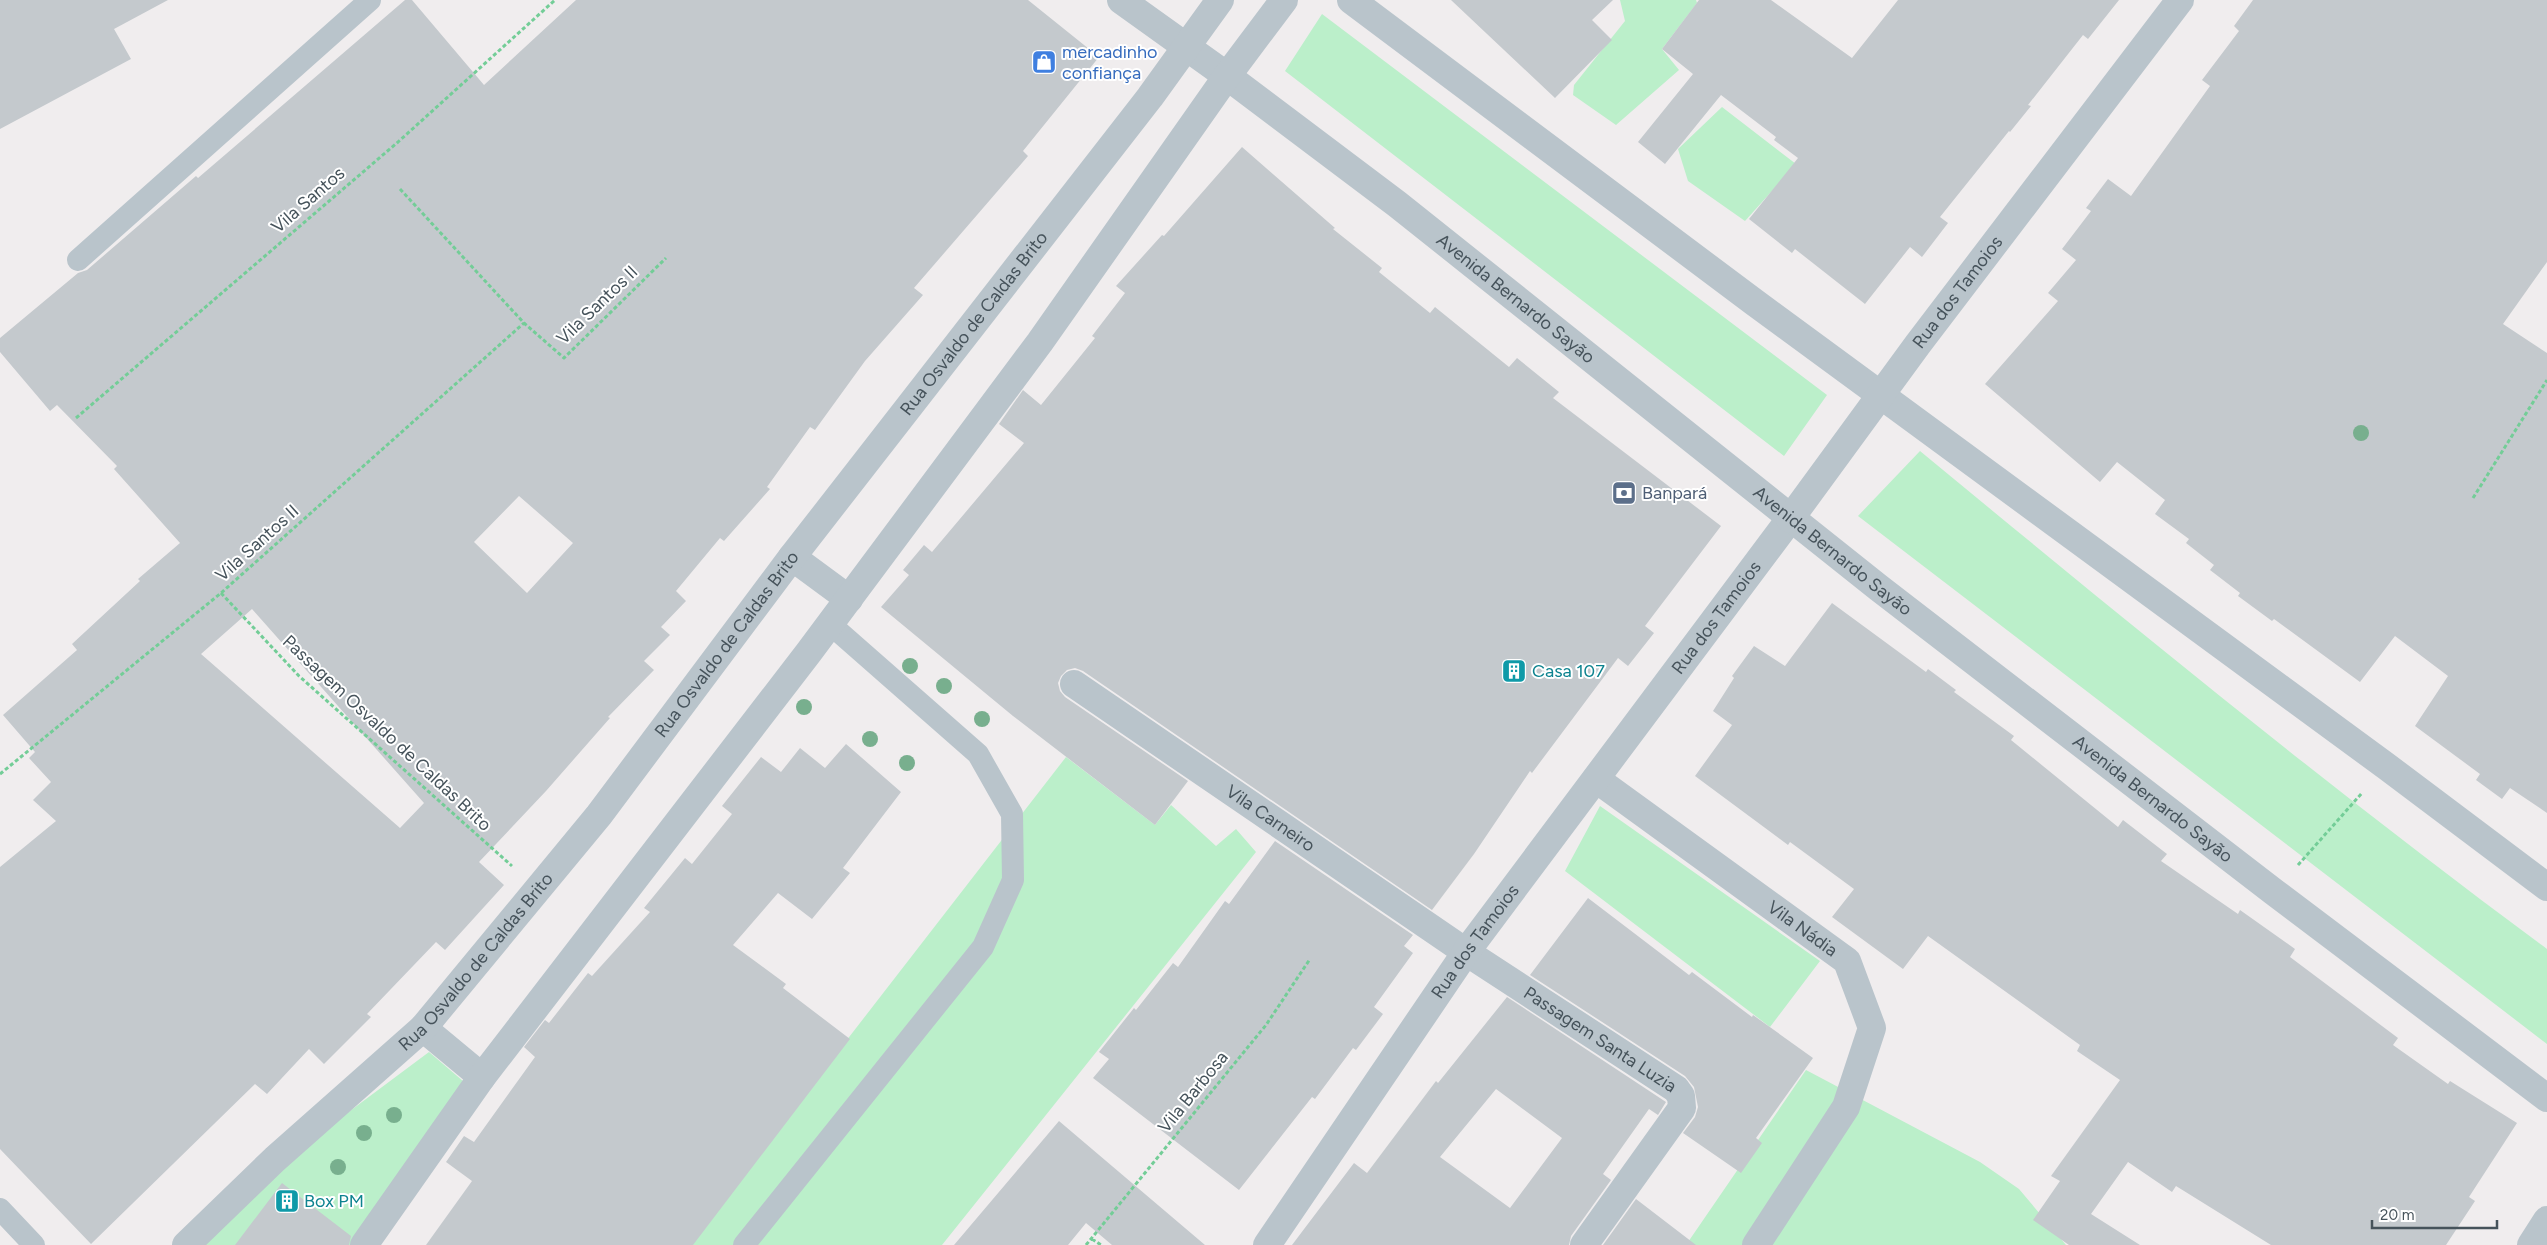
<svg xmlns="http://www.w3.org/2000/svg" width="2547" height="1245" font-family="Figtree,sans-serif">
  <style>
    .green { fill: #bbefca }
    .building { fill: #c4c9cd; fill-rule: evenodd }
    .lines { fill: none; stroke-linecap: round; stroke-linejoin: round }
    .path { stroke: #73cd97; stroke-width: 3; stroke-dasharray: 4 2.5; stroke-linecap: butt }
    .service { stroke: #b9c4cb; stroke-width: 22 }
    .minor { stroke: #b9c4cb; stroke-width: 28 }
    .tertiary { stroke: #b9c4cb; stroke-width: 28 }
    .tree { fill: #78af8e }
    .labels { text-anchor: middle; dominant-baseline: central; stroke-width: 4; stroke-linejoin: round; paint-order: stroke }
    .shop-label { font-size: 18px; fill: #366cbe; stroke: #fff; text-anchor: start }
    .street-label { font-size: 18px; fill: #46535b; stroke: #fff }
    .service-label { font-size: 18px; fill: #4e5e75; stroke: #fff; text-anchor: start }
    .culture-label { font-size: 18px; fill: #0d838f; stroke: #fff; text-anchor: start }
  </style>
  <rect width="100%" height="100%" fill="#f0edee"/>
  <!-- green -->
  <path class="green" d="M1620 0H1696L1697 3 1662 49 1679 70 1616 125 1573 95 1574 85 1625 21Z
    M1322 14 1827 395 1784 456 1285 71Z
    M1722 107 1796 164 1745 221 1688 181 1678 149Z
    M1920 451C2126 621 2332 790 2547 949V1044L1858 516Z
    M1066 757 1155 825 1171 805 1216 846 1236 829 1256 852 942 1245H688Z
    M1600 806 1820 961 1770 1027 1565 871Z
    M429 1052 470 1087 356 1245H194L299 1149Z
    M1806 1070 1980 1162 2019 1189 2066 1245H1686Z"/>
  <!-- building -->
  <path class="building" d="M0 0H168L114 29 131 59 0 129Z
    M405 0H412L484 85 576 0H1028L1099 57 1023 151 1028 156 914 288 923 295 865 361 815 430 810 427 767 487 770 489 724 541 720 538 676 591 686 601 661 627 670 635 644 661 654 670 608 717 610 718 546 791 479 862 504 885 445 950 436 942 367 1014 371 1017 324 1064 309 1049 267 1094 255 1084 91 1244 0 1149V867L56 821 33 800 51 782 29 758 35 752 3 715 77 650 72 644 140 581 138 579 180 543 114 469 117 466 57 405 50 411 0 352V338L78 273 87 270 196 176 198 178ZM519 496 573 543 527 593 474 542ZM252 609 424 803 400 828 201 654Z
    M1451 0H1613L1592 20 1612 40 1555 98Z
    M1699 0H1771L1852 58 1898 0H2119L2088 39 2083 35 2028 105 2031 106 2010 132 2009 131 1940 217 1948 223 1922 257 1910 247 1865 304 1795 249 1792 253 1749 219 1798 158 1774 140 1776 137 1721 95 1665 164 1638 142 1693 74 1662 49Z
    M2253 0H2547V262L2503 324 2547 353V813L2510 788 2502 799 2476 780 2480 774 2415 726 2448 676 2395 636 2360 682 2274 619 2272 621 2238 596 2240 593 2210 570 2214 565 2186 543 2189 539 2155 514 2165 500 2117 462 2100 482 1985 384 2058 301 2048 293 2076 260 2062 249 2091 211 2086 208 2108 179 2131 196 2210 86 2202 80 2239 31 2234 26Z
    M1242 147 1335 228 1333 229 1382 268 1379 272 1430 313 1435 307 1509 367 1517 358 1559 392 1553 398 1721 526 1645 626 1654 633 1628 666 1618 658 1532 773 1530 771 1474 854 1432 910 1083 671 1075 668 1067 670 1061 676 1058 683 1060 691 1065 697 1188 781 1155 825 1013 716 881 607 909 575 903 570 924 545 932 552 1024 443 999 424 1023 390 1041 405 1095 338 1092 336 1125 293 1116 286 1162 235 1164 236Z
    M1832 603 1926 672 1928 669 1956 690 1954 692 2014 736 2011 740 2118 827 2123 820 2167 854 2161 861 2238 914 2240 910 2295 949 2290 957 2398 1038 2393 1045 2448 1084 2450 1081 2517 1123 2469 1197 2475 1201 2446 1245H2271L2176 1186 2172 1192 2128 1162 2091 1214 2140 1245H2069L2033 1220 2060 1181 2051 1176 2120 1080 2077 1051 2080 1045 1928 936 1903 969 1832 917 1854 889 1790 842 1788 845 1695 776 1732 725 1713 711 1734 678 1732 676 1754 646 1785 666Z
    M846 744 901 792 843 868 850 873 812 919 778 893 733 945 786 984 783 988 850 1039 693 1245H426L472 1181 446 1162 464 1136 474 1142 535 1057 524 1047 545 1020 549 1023 588 973 592 976 650 912 644 908 685 858 692 864 732 814 722 806 761 757 781 772 800 748 825 768Z
    M1275 841 1413 935 1404 946 1413 953 1374 1007 1383 1014 1356 1050 1353 1048 1315 1099 1312 1097 1239 1190 1093 1078 1109 1059 1099 1052 1134 1008 1136 1010 1173 963 1178 967 1225 901 1229 904Z
    M1588 898 1689 975 1692 972 1752 1017 1753 1015 1813 1058 1756 1138 1762 1143 1741 1173 1683 1133 1695 1117 1698 1107 1694 1087 1685 1076 1530 975Z
    M1507 997 1666 1102 1658 1115 1649 1109 1603 1174 1611 1180 1571 1236 1569 1245H1292L1354 1163 1367 1173 1436 1081 1438 1083ZM1496 1089 1562 1138 1510 1208 1440 1157Z
    M1059 1121 1205 1245H1112L1086 1223 1068 1245H954Z
    M282 1183 351 1236 349 1245H235Z
    M1636 1199 1696 1245H1603Z"/>
  <g class="lines">
    <!-- path -->
    <path class="path" d="M400 189 524 323 564 358 666 258
      M76 418 398 142 555 0
      M2473 498 2547 380
      M221 593 299 676 512 866
      M0 774 221 593 524 323
      M2298 865 2362 793
      M1092 1239 1101 1245
      M1086 1245 1266 1025 1310 959"/>
    <!-- service -->
    <path class="service" d="M78 260 370 0
      M0 1209 34 1245
      M744 1245 983 947 1013 880 1012 814 978 754 830 624"/>
    <!-- minor -->
    <g class="minor">
      <path id="s1" d="M1074 684 1466 952 1676 1089 1681 1096 1682 1108 1584 1245"/>
      <path id="s2" d="M1596 779 1847 961 1872 1028 1846 1107 1756 1245"/>
      <path id="s3" d="M1267 1245 1466 952 1790 519"/>
    </g>
    <!-- tertiary -->
    <g class="tertiary">
      <path id="s4" d="M1121 0 1227 76 1397 204 1879 588 2274 892 2547 1098"/>
      <path d="M1351 0 1754 302 2386 766 2547 887"/>
      <path id="s5" d="M1790 519 1918 344 2180 0"/>
      <path d="M792 557 849 599"/>
      <path d="M423 1028 482 1077"/>
      <path id="s6" d="M186 1245 275 1159 423 1028 599 815 792 557 1150 97 1220 0"/>
      <path d="M364 1245 482 1077 809 652 1040 342 1227 76 1284 0"/>
      <path d="M2531 1245 2547 1220"/>
    </g>
  </g>
  <!-- trees -->
  <g class="tree">
    <circle cx="2361" cy="433" r="8"/>
    <circle cx="910" cy="666" r="8"/>
    <circle cx="944" cy="686" r="8"/>
    <circle cx="804" cy="707" r="8"/>
    <circle cx="982" cy="719" r="8"/>
    <circle cx="870" cy="739" r="8"/>
    <circle cx="907" cy="763" r="8"/>
    <circle cx="394" cy="1115" r="8"/>
    <circle cx="364" cy="1133" r="8"/>
    <circle cx="338" cy="1167" r="8"/>
  </g>
  <!-- icons -->
  <defs>
    <symbol id="shop-square" viewBox="-11 -11 22 22"><rect x="-9" y="-9" width="18" height="18" rx="4" fill="#3f7fe0" stroke="#fff"/><path d="M-5-2.5h2.3a2.7 3.5 0 0 1 5.4 0H5L5.5 6h-11ZM-1.5-2.5h3a1.5 2.3 0 0 0-3 0Z" fill="#fff"/></symbol>
    <symbol id="bank-square" viewBox="-11 -11 22 22"><rect x="-9" y="-9" width="18" height="18" rx="4" fill="#5c6f8a" stroke="#fff"/><path d="M-6-4H6V4H-6ZM0-2.3a2.3 2.3 0 1 0 0 4.6a2.3 2.3 0 1 0 0-4.6Z" fill="#fff"/></symbol>
    <symbol id="building-square" viewBox="-11 -11 22 22"><rect x="-9" y="-9" width="18" height="18" rx="4" fill="#0f9aa8" stroke="#fff"/><path d="M-4-6H4V6H1V3H-1V6H-4ZM-2.5-4.3h1.7v1.8h-1.7ZM.8-4.3h1.7v1.8H.8ZM-2.5-1h1.7V.8h-1.7ZM.8-1h1.7V.8H.8Z" fill="#fff"/></symbol>
  </defs>
  <g fill-rule="evenodd">
    <use href="#shop-square" x="1030" y="48" width="28" height="28"/>
    <use href="#bank-square" x="1610" y="479" width="28" height="28"/>
    <use href="#building-square" x="1500" y="657" width="28" height="28"/>
    <use href="#building-square" x="273" y="1187" width="28" height="28"/>
  </g>
  <g class="labels">
    <!-- shop labels -->
    <g class="shop-label">
      <text x="1062" y="52">mercadinho<tspan x="1062" dy="21">confiança</tspan></text>
    </g>
    <!-- street labels -->
    <g class="street-label">
      <text transform="translate(308 200) rotate(-41)">Vila Santos</text>
      <text stroke="none"><textPath href="#s5" startOffset="282">Rua dos Tamoios</textPath></text>
      <text stroke="none"><textPath href="#s4" startOffset="495">Avenida Bernardo Sayão</textPath></text>
      <text transform="translate(597 305) rotate(-44)">Vila Santos II</text>
      <text stroke="none"><textPath href="#s6" startOffset="1216">Rua Osvaldo de Caldas Brito</textPath></text>
      <text transform="translate(257 543) rotate(-42)">Vila Santos II</text>
      <text stroke="none"><textPath href="#s4" startOffset="900">Avenida Bernardo Sayão</textPath></text>
      <text stroke="none"><textPath href="#s3" startOffset="772">Rua dos Tamoios</textPath></text>
      <text stroke="none"><textPath href="#s6" startOffset="811">Rua Osvaldo de Caldas Brito</textPath></text>
      <text transform="translate(387 733) rotate(43)">Passagem Osvaldo de Caldas Brito</text>
      <text stroke="none"><textPath href="#s4" startOffset="1305">Avenida Bernardo Sayão</textPath></text>
      <text stroke="none"><textPath href="#s1" startOffset="238">Vila Carneiro</textPath></text>
      <text stroke="none"><textPath href="#s2" startOffset="255">Vila Nádia</textPath></text>
      <text stroke="none"><textPath href="#s3" startOffset="368">Rua dos Tamoios</textPath></text>
      <text stroke="none"><textPath href="#s6" startOffset="406">Rua Osvaldo de Caldas Brito</textPath></text>
      <text stroke="none"><textPath href="#s1" startOffset="635">Passagem Santa Luzia</textPath></text>
      <text transform="translate(1193 1092) rotate(-51)">Vila Barbosa</text>
    </g>
    <!-- service labels -->
    <g class="service-label">
      <text x="1642" y="493">Banpará</text>
    </g>
    <!-- culture labels -->
    <g class="culture-label">
      <text x="1532" y="671">Casa 107</text>
      <text x="304" y="1201">Box PM</text>
    </g>
  </g>
  <!-- scale -->
  <path d="M2372 1220v8h125v-8" fill="none" stroke="#46535b" stroke-width="2.5"/>
  <text x="2380" y="1220" font-size="15" fill="#46535b" stroke="#ffffff" stroke-width="4" paint-order="stroke">20 m</text>
</svg>
